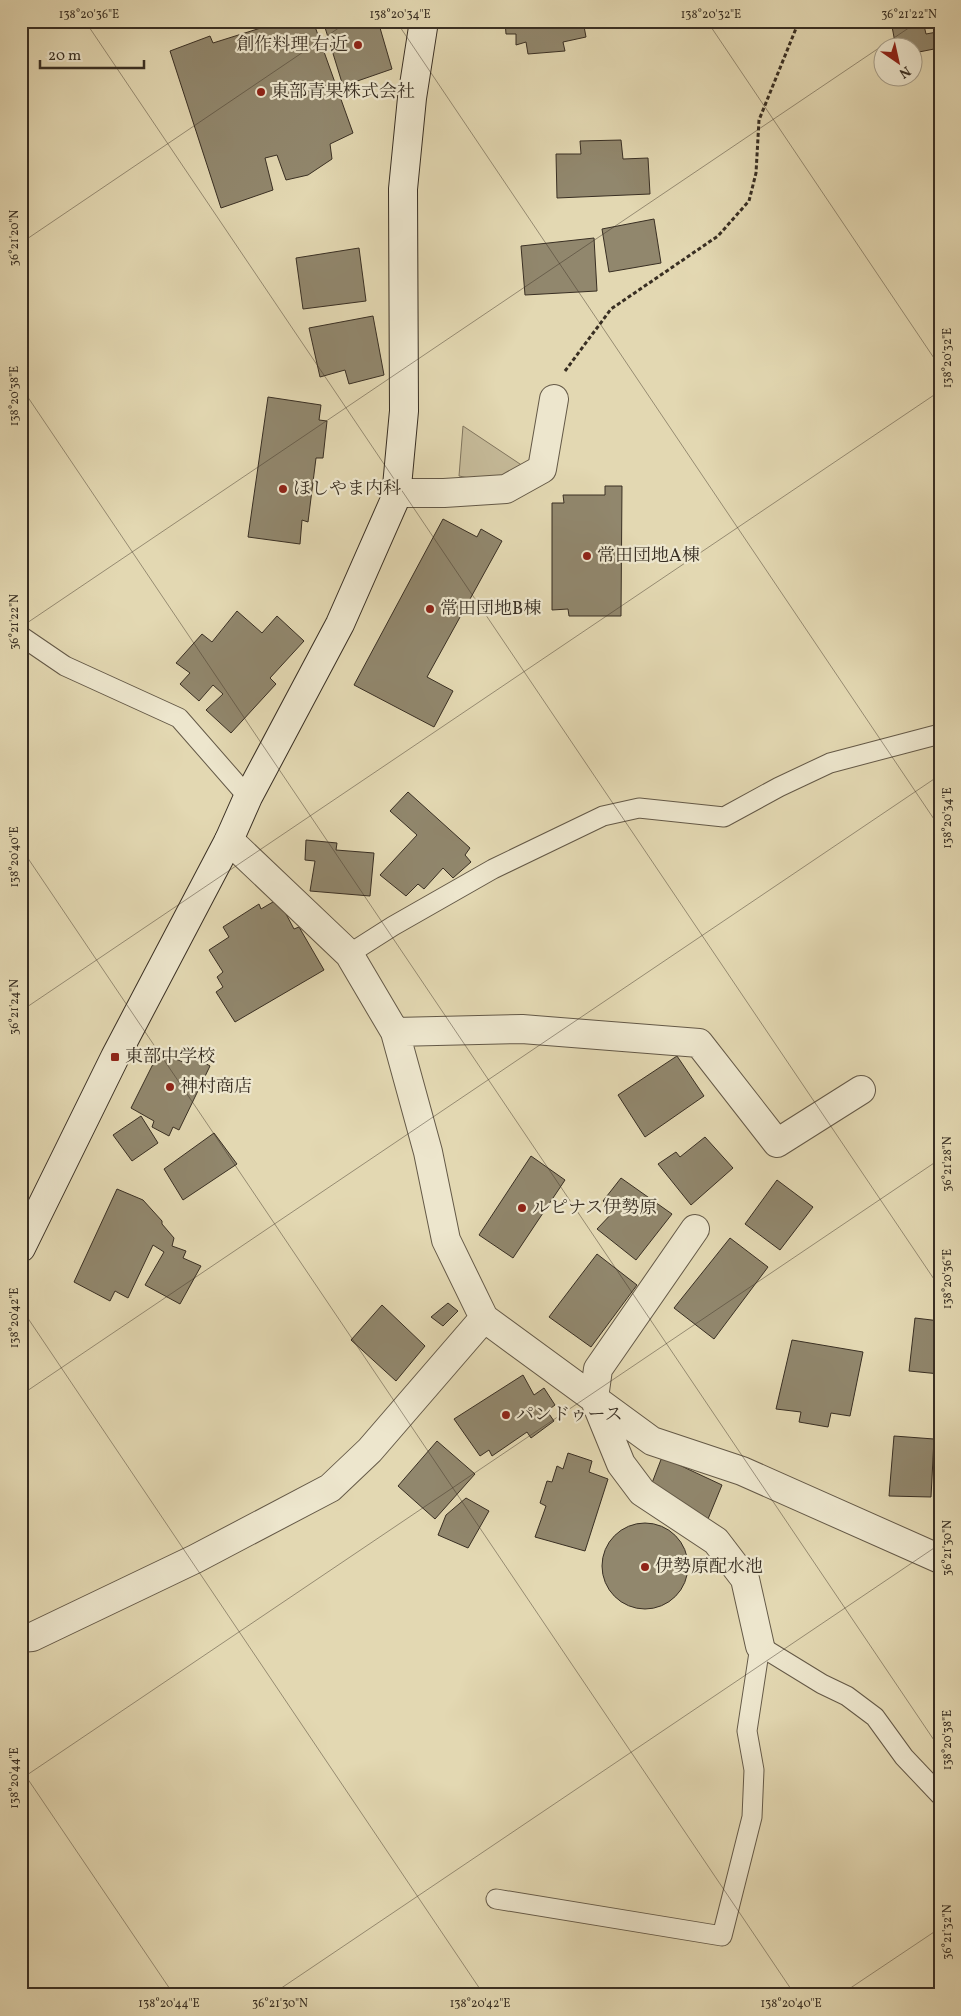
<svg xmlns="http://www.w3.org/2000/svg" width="961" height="2016" font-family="Vollkorn,'Noto Serif JP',serif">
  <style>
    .green { fill: #c6bb9a; stroke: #80755e }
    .building { fill: #91876d; stroke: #392f23 }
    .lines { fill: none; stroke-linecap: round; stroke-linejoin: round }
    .lane-casing { stroke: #645947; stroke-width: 21 }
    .street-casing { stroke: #645947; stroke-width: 30 }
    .secondary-casing { stroke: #392f23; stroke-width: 30 }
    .path { stroke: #392f23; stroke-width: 3; stroke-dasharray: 4 2.5; stroke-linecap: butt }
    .lane { stroke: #ede6cd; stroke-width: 19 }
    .street { stroke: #ede6cd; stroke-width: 28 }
    .secondary { stroke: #ede6cd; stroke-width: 28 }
    .ticks { fill: none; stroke: #392f23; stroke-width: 1; stroke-opacity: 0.45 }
    .poi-dot { fill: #8f2418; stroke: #ede6cd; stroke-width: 2 }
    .labels { text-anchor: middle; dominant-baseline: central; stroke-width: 4.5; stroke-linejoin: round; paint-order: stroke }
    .poi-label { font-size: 18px; fill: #392f23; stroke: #ede6cd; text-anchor: start }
    .neatline { fill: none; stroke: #392f23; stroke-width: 2 }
    .ticks-label { font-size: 12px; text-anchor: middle; fill: #392f23 }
  </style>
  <rect width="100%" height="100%" fill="#e3d8b2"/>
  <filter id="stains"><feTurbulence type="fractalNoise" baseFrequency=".004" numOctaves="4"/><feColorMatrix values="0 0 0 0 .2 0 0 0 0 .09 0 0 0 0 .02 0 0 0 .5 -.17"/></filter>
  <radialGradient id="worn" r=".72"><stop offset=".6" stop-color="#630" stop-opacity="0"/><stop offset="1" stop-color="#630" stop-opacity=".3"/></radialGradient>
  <!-- green -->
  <path class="green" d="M463 426 523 466C497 483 489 482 459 476Z"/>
  <!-- building -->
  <path class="building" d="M283 21H313L353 133 330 144 332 159 308 175 286 180 277 155 265 158 273 190 221 208 170 51 210 36 213 43Z
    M323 21H378L392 69 343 86Z
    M505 21H583L586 37 563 42 565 51 528 54 526 42 516 45V34H506Z
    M891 21H923L926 34 937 32 939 48 914 53V48H896Z
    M621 140 623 159 648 158 650 194 557 198 556 154H581L580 141Z
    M654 219 661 263 609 272 602 229Z
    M594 238 597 291 525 295 521 246Z
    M359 248 366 301 303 309 296 258Z
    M373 316 384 375 349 384 345 370 320 377 309 328Z
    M268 397 321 405 319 420 327 421 323 458H316L308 522 302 520 300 544 248 537Z
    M605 486H622L621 616H569L568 609 552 610V503H564L563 495H605Z
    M443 519 477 537 481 529 502 541 427 677 453 691 434 727 354 685Z
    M237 611 262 633 277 616 304 641 270 678 276 684 231 733 206 710 223 694 213 685 199 701 180 684 190 673 176 663 202 634 212 642Z
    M408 792 470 848 465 855 471 862 453 878 443 868 424 889 418 884 406 896 380 875 417 835 390 811Z
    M306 840 337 843 336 850 374 853 370 896 310 891 315 861 305 860Z
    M278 899 294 929 299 927 324 970 235 1022 216 992 223 987 217 977 223 972 209 950 229 937 223 927 259 904 261 909Z
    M159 1052 183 1062 187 1053 210 1066 179 1130 173 1127 169 1136 152 1127 154 1121 131 1108Z
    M677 1056 704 1096 645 1137 618 1095Z
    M141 1116 158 1143 132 1161 113 1135Z
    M214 1133 237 1164 183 1200 164 1169Z
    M705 1137 733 1168 691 1205 658 1164 676 1152 680 1157Z
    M531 1156 565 1180 513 1258 479 1235Z
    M621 1178 672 1214 636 1260 597 1229 615 1210 603 1201Z
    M777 1180 813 1207 780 1250 745 1224Z
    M117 1189 143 1200 162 1221V1224L174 1238 172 1246 186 1251 183 1258 201 1266 180 1304 145 1285 164 1252 153 1245 128 1298 115 1291 110 1301 74 1282Z
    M730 1238 768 1267 714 1339 674 1308Z
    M597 1254 637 1285 591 1347 549 1317Z
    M448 1303 458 1311 443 1326 431 1317Z
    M382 1305 425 1346 396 1381 351 1340Z
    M915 1318 940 1321V1374L909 1371Z
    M792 1340 863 1352 850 1416 831 1413 828 1427 799 1422 801 1412 776 1409Z
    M523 1375 534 1395 544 1388 555 1405 547 1411 554 1421 531 1438 527 1432 492 1456 489 1450 480 1456 454 1419Z
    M894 1436 934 1439 931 1497 889 1496Z
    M437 1441 475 1474 435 1519 398 1486Z
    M568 1453 592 1461 589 1472 608 1479 585 1551 535 1537 546 1506 540 1503 547 1481 552 1482 557 1466 563 1469Z
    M662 1457 722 1485 708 1519 652 1483Z
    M466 1498 489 1511 468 1548 438 1535 446 1515Z
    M602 1566a43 43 0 1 1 86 0a43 43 0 1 1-86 0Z"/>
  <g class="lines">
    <defs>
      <path id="lane" d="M21 636 65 666 179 718 248 797
        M349 954 393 926 493 869 603 816 639 808 724 817 779 787 830 763 940 734
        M496 1899 722 1936 752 1817 754 1770 747 1731 760 1646 822 1684 847 1696 875 1717 904 1757 940 1795"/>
      <path id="street" d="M396 493H444L506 489 542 469 554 399
        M229 840 349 954 395 1032 428 1152 446 1240 484 1318 652 1441 742 1471 940 1559
        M395 1032 522 1029 699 1043 777 1143 861 1090
        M695 1229 598 1369 594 1398 621 1464 642 1492 716 1541 745 1579 760 1646
        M21 1638 32 1637 195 1559 330 1488 370 1450 484 1318"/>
      <path id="secondary" d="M21 1248 115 1057 229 840 248 797 340 624 396 497 404 411 403 189 412 98 424 21"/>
    </defs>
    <!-- lane casing -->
    <use href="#lane" class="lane-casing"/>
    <!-- street casing -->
    <use href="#street" class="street-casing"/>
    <!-- secondary casing -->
    <use href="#secondary" class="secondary-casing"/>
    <!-- path -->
    <path class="path" d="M565 371 611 309 718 236 749 201 756 173 759 120 799 21"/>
    <!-- lane -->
    <use href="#lane" class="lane"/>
    <!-- street -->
    <use href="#street" class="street"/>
    <!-- secondary -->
    <use href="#secondary" class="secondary"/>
  </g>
  <!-- ticks -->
  <path class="ticks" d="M85 21 940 1288M396 21 940 828M707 21 940 367M21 243 349 21M21 387 940 1749M21 627 919 21M21 848 795 1995M21 1011 940 391M21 1308 484 1995M21 1395 940 775M21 1769 174 1995M21 1779 940 1159M271 1995 940 1544M840 1995 940 1928"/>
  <!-- markers -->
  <g class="poi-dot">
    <circle cx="358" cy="45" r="5"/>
    <circle cx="261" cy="92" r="5"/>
    <circle cx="283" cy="489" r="5"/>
    <circle cx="587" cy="556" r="5"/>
    <circle cx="430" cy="609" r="5"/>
    <rect x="110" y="1052" width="10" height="10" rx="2.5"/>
    <circle cx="170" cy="1087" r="5"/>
    <circle cx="522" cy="1208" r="5"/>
    <circle cx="506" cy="1415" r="5"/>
    <circle cx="645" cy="1567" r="5"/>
  </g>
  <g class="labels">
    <!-- poi labels -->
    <g class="poi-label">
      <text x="348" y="45" text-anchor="end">創作料理 右近</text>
      <text x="271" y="92">東部青果株式会社</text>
      <text x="293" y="489">ほしやま内科</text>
      <text x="597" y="556">常田団地A棟</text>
      <text x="440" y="609">常田団地B棟</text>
      <text x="125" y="1057">東部中学校</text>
      <text x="180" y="1087">神村商店</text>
      <text x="532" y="1208">ルピナス伊勢原</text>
      <text x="516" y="1415">パンドゥース</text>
      <text x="655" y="1567">伊勢原配水池</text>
    </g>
  </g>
  <!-- margin -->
  <rect width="961" height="2016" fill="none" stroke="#e3d8b2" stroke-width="55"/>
  <!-- north arrow -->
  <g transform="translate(898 62) rotate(146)"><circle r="24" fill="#ede6cd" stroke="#a59d89"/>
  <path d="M0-4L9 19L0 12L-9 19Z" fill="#8f2418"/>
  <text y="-8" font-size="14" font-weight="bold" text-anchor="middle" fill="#392f23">N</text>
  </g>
  <!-- scale -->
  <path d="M40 60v8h104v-8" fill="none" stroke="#392f23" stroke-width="2.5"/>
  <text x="48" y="60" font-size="15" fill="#392f23" stroke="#ede6cd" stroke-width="4" paint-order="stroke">20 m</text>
  <rect x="28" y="28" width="906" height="1960" class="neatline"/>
  <g class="ticks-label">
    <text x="89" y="18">138°20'36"E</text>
    <text x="400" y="18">138°20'34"E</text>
    <text x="711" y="18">138°20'32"E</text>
    <text x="909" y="18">36°21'22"N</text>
    <text transform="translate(14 238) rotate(-90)" y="4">36°21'20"N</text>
    <text transform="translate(947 358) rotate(-90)" y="4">138°20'32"E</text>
    <text transform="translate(14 396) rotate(-90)" y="4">138°20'38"E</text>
    <text transform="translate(14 622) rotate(-90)" y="4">36°21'22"N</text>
    <text transform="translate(947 818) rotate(-90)" y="4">138°20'34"E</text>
    <text transform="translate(14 857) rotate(-90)" y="4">138°20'40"E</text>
    <text transform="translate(14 1007) rotate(-90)" y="4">36°21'24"N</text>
    <text transform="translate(947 1164) rotate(-90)" y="4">36°21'28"N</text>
    <text transform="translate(947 1279) rotate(-90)" y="4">138°20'36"E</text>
    <text transform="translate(14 1318) rotate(-90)" y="4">138°20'42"E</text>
    <text transform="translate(947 1548) rotate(-90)" y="4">36°21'30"N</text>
    <text transform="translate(947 1740) rotate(-90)" y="4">138°20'38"E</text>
    <text transform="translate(14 1778) rotate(-90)" y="4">138°20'44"E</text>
    <text transform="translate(947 1932) rotate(-90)" y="4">36°21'32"N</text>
    <text x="169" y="2007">138°20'44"E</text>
    <text x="280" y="2007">36°21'30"N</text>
    <text x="480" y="2007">138°20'42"E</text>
    <text x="791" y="2007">138°20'40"E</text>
  </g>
  <rect width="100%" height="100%" filter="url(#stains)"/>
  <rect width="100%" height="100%" fill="url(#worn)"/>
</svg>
